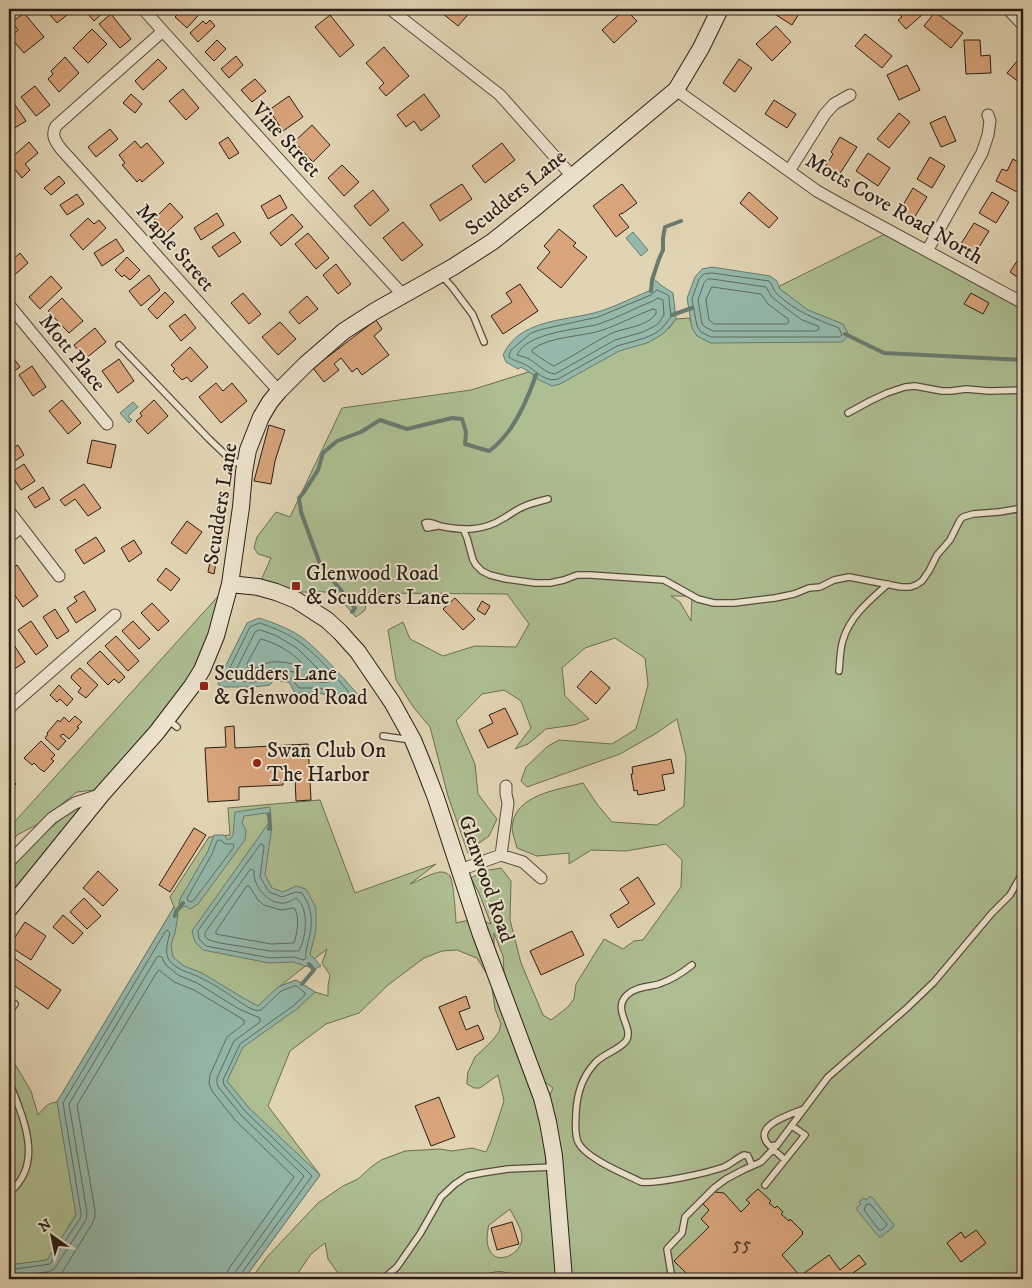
<svg xmlns="http://www.w3.org/2000/svg" width="1032" height="1288" font-family="'IM FELL DW Pica',serif">
  <style>
    .green { fill: #adbe91; stroke: #6a6e54; fill-rule: evenodd }
    .water { fill: #94b8aa; stroke: #687a6f }
    .lines { fill: none; stroke-linecap: round; stroke-linejoin: round }
    .shore { stroke: #5e6a60; stroke-width: 1 }
    .stream { stroke: #687a6f; stroke-width: 4 }
    .building { fill: #d9a47b; stroke: #271d16 }
    .lane-casing { stroke: #564b3d; stroke-width: 8 }
    .street-casing { stroke: #564b3d; stroke-width: 13 }
    .secondary-casing { stroke: #271d16; stroke-width: 18 }
    .lane { stroke: #ece3ce; stroke-width: 5.5 }
    .street { stroke: #ece3ce; stroke-width: 11 }
    .secondary { stroke: #ece3ce; stroke-width: 16 }
    .poi-dot { fill: #8f2418; stroke: #ece3ce; stroke-width: 2 }
    .labels { text-anchor: middle; dominant-baseline: central; stroke-width: 4; stroke-linejoin: round; paint-order: stroke }
    .number-label { font-size: 19px; fill: #543f2f }
    .street-label { font-size: 21px; fill: #271d16; stroke: #ece3ce }
    .poi-label { font-size: 21px; fill: #271d16; stroke: #ece3ce; text-anchor: start }
  </style>
  <rect width="100%" height="100%" fill="#e1d4b3"/>
  <filter id="stains"><feTurbulence type="fractalNoise" baseFrequency=".004" numOctaves="4"/><feColorMatrix values="0 0 0 0 .2 0 0 0 0 .09 0 0 0 0 .02 0 0 0 .5 -.17"/></filter>
  <radialGradient id="worn" r=".72"><stop offset=".6" stop-color="#630" stop-opacity="0"/><stop offset="1" stop-color="#630" stop-opacity=".3"/></radialGradient>
  <!-- green -->
  <path class="green" d="M887 233 1023 306V1279H571L558 1148 550 1095 553 1088 542 1080 544 1143 557 1279H518C505 1269 493 1269 480 1279H342L328 1259 325 1243 311 1254 294 1279H251L267 1257 318 1203 343 1186 358 1179 371 1167 381 1160 405 1151 440 1149 452 1151 472 1148 486 1152 491 1141 504 1101 498 1075 480 1088H474L467 1084V1081L468 1072 475 1057 491 1042 499 1032 501 1024 495 1009 491 981 477 958 457 950 442 951 424 958 388 985 359 1013 326 1024 290 1051 268 1106 320 1175 244 1279 76 1215 47 1261 9 1265V1054L31 1091 38 1115C44 1108 47 1103 57 1102L174 907 170 897 209 837 230 835 228 808 320 800 355 893 436 864 410 884C419 881 427 875 436 873 440 871 447 872 450 876 453 879 456 917 456 923 468 920 479 918 491 924L479 893 471 878 483 871 501 868 511 881 510 920 521 963 543 1015 551 1020 568 1007 574 999 576 984 604 939 623 949 634 941 643 940 681 887 682 860 666 844 626 851 591 850 569 864V853L537 856 517 848C516 842 512 834 512 828 514 794 558 790 583 783L597 804 612 822 657 825 684 806 686 757 677 719 655 734 620 754 527 787 521 781 526 767 548 746 559 740 612 744 636 729 648 685 645 658 615 638 585 648 562 668 565 696 589 719 574 725 546 729 528 744 515 749 531 728 521 701 504 690 482 694 456 721 475 764 478 794 497 819 489 836 475 846 471 853H468L448 796 430 727 414 708 396 680 388 630 403 622 410 639 443 656 475 646 516 647 529 624 507 594 368 593 365 610 356 617 334 592H276L258 587 271 558 258 554 254 548 257 537 276 512 290 517 342 408 471 390 669 328 676 319 690 318V321L735 308ZM671 596H692L691 621 680 602ZM494 933 503 956 504 972 511 997 494 952ZM327 949 322 963 330 975 328 986V996L315 992 296 980 280 986ZM510 1209C514 1218 522 1228 522 1238 522 1254 496 1267 489 1249 486 1242 487 1232 489 1225Z
    M221 593 202 670 9 909V867L48 830 70 812 95 800 103 789 77 792 63 803 44 821 17 835 9 848V828Z"/>
  <!-- water -->
  <path class="water" d="M633 232 648 250 641 256 626 238Z
    M712 267 770 276 777 281 780 289 808 310 843 324 849 335 842 342 711 343 697 336 692 328 687 298 695 277 702 269Z
    M654 279 662 286 673 293 676 319 665 332 658 337 647 343 619 351 560 384 552 386 533 377 534 375 521 367 518 369 506 362 503 355C519 320 562 321 594 313 613 308 631 298 649 291L652 287V280Z
    M133 402 138 407 128 416 132 420 129 423 120 413Z
    M259 618C274 623 291 629 304 639 324 655 344 679 361 698L360 704 319 693H295L289 682 273 681 270 685 254 687H222L218 684 219 679 247 623Z
    M270 807 271 818H269L266 813 244 816 242 823 246 830 245 840 198 904 190 909 186 906 181 908 179 904 180 899 208 851 214 835H224L228 840 231 838 233 835 235 812Z
    M268 824 272 826 265 875 272 888 283 892 296 886 306 889 316 908V931L310 954 321 966 315 969 293 962 269 963 203 950 195 942 192 931Z
    M174 907 178 915 175 933 171 945 173 957 184 966 202 973 245 999 258 1006 278 987 296 980 315 992 297 1009 243 1047 227 1081 249 1108 320 1175 244 1279H9V1265L47 1260 76 1215 57 1102Z
    M869 1197H872L894 1225 893 1227 881 1237H879L857 1210V1207L861 1204 859 1202 864 1198 866 1200Z"/>
  <g class="lines">
    <!-- shore -->
    <path class="shore" d="M712 273 769 281C773 285 773 290 777 294 796 312 816 319 839 328L842 335 839 337H711L701 332 697 326 692 299 699 279 704 274Z
      M708 279H712L766 287 772 297 787 309 802 320 818 326 819 329 816 331H713L705 327 702 324 698 300 704 283Z
      M712 287 761 294 768 304 788 319 789 322 786 324H714L709 320 706 300Z
      M657 290 668 295 669 297 671 317 662 328 656 333 645 338 617 346 558 379C544 383 535 369 524 364 518 361 516 362 509 357V355L511 350 531 333 543 329 598 317 651 295Z
      M658 298 663 300 664 315 658 324 653 327 643 332 615 340 555 374C545 373 538 364 529 359 525 357 521 356 517 355 527 332 577 330 599 324 617 318 635 308 653 301Z
      M653 309 656 310V314C645 328 625 327 610 334 591 344 573 356 554 366 549 364 537 355 532 352L533 349C550 336 582 337 603 330 620 324 636 315 653 309Z
      M260 623C274 628 290 634 302 644 319 657 334 675 348 691V694L345 695 319 688H299L291 678 274 676H270L266 680 253 682 226 681 225 678 250 627Z
      M260 630 275 635 297 648 328 679V682C323 683 310 681 303 681L294 672 275 669 268 670 263 675H236L235 672 255 632Z
      M261 639C276 643 290 651 301 662V665L299 666C290 663 277 660 268 663 259 665 259 669 248 668L247 664Z
      M220 840 226 844H233L234 847 194 900 191 902 188 901 187 898 212 854 217 841Z
      M261 844 263 845 264 847 260 877 269 892 282 897 296 892 302 893C313 909 313 924 308 942 307 948 305 952 306 958L304 960 293 957 270 958 206 946 199 939 198 931Z
      M251 869 254 871C253 886 268 905 285 903 289 902 293 900 296 898 310 908 306 938 299 951H270L220 943 209 940 205 936V933Z
      M249 886 258 900 264 905 281 910 293 908 295 909C300 919 297 933 294 943L271 944 221 935 216 934V931L246 887Z
      M870 1204 887 1224 886 1226 882 1230H879L864 1210 866 1205Z
      M9 1270 50 1264 81 1217V1213L63 1103 165 932 167 930 170 933C168 941 164 952 169 960 176 970 189 972 199 977 214 984 227 993 240 1002 246 1006 254 1012 261 1010L281 991 294 986H297L305 993V995L293 1006 240 1044 223 1080 224 1085 245 1111 312 1176 241 1274 240 1279
      M9 1276 48 1272 54 1269 86 1220 87 1212 69 1104 157 957 159 956 162 957 165 964 178 975 197 983 239 1009 260 1018V1022L234 1041 217 1078V1084L219 1088 241 1115 304 1176 236 1271 234 1279
      M48 1279 57 1276 63 1271 92 1224 95 1217V1211L77 1105 157 972 159 970 174 982 194 990 244 1020V1024L227 1037 210 1075 209 1084 212 1091 235 1120 294 1177 230 1267 227 1273V1279"/>
    <!-- stream -->
    <path class="stream" d="M651 291 652 280 659 259 663 250V238L665 227 681 221
      M672 315 692 308
      M845 334 884 353 1023 360
      M352 612 355 608 320 564 301 512 299 498 304 492 318 470 323 453 337 441 361 432 380 420 407 429 452 418 462 419 466 432 465 444 489 451C512 435 527 401 536 375
      M269 829 270 826 269 814
      M175 916 176 912 183 903
      M302 984 314 970 309 964"/>
  </g>
  <!-- building -->
  <path class="building" d="M37 9H61L67 15 57 23 45 9 41 13Z
    M89 9H107L94 21 86 12Z
    M183 9H204L187 28 175 17Z
    M437 9H473L458 26Z
    M625 9 637 21 614 43 602 30Z
    M776 9H802L792 25 773 13Z
    M895 9H919L923 14 906 29 898 20 902 17Z
    M935 12 963 33 951 48 924 26Z
    M24 13 44 37 24 53 10 37 18 30 12 22Z
    M111 14 131 39 120 48 99 24Z
    M330 15 354 45 340 57 315 27Z
    M210 20 215 26 198 42 190 33 203 21 206 24Z
    M776 26 791 42 772 61 756 44Z
    M92 29 107 44 88 63 73 48Z
    M865 34 892 56 882 68 855 46Z
    M217 40 226 49 214 61 205 52Z
    M964 40H980L981 56 990 55 991 73 966 74Z
    M384 47 409 76 386 96 379 88 384 83 366 63Z
    M236 56 243 65 229 78 221 69Z
    M65 57 79 73 59 92 48 79 53 74 51 71Z
    M158 59 167 68 143 90 135 81Z
    M739 59 752 68 735 92 723 83Z
    M1018 60 1023 64V85L1007 73Z
    M907 65 920 90 899 100 887 75Z
    M255 79 266 91 252 102 241 90Z
    M35 86 50 105 36 116 21 97Z
    M183 89 199 108 186 120 169 101Z
    M131 94 142 104 135 113 123 103Z
    M424 94 440 116 421 131 414 121 406 127 397 115Z
    M289 96 303 117 283 131 269 110Z
    M774 100 796 114 787 128 765 114Z
    M13 102 26 121 13 129 9 122V105Z
    M899 113 910 122 889 148 877 139Z
    M945 116 956 141 941 147 930 123Z
    M312 125 330 145 313 162 294 142Z
    M110 129 118 139 96 157 88 147Z
    M1023 136V151L1017 147Z
    M228 137 239 153 229 159 219 143Z
    M840 137 857 147 839 175 825 167 833 154 831 152Z
    M135 141 141 148 147 143 164 163 142 182 140 179 137 182 122 165 125 163 119 155Z
    M29 142 38 153 25 164 30 170 22 178 9 162V160Z
    M502 143 515 160 485 183 472 166Z
    M868 153 890 168 878 186 856 171Z
    M930 157 945 166 932 188 917 179Z
    M1013 159 1023 165V184L1019 193 996 181 1002 169 1007 171Z
    M342 165 359 182 344 196 328 178Z
    M59 176 65 183 51 195 44 188Z
    M462 184 472 199 440 221 430 205Z
    M622 184 637 203 622 214V213L619 215 629 227 616 237 593 206Z
    M913 188 927 197 914 218 900 210Z
    M373 190 389 210 370 226 354 206Z
    M749 192 778 218 769 228 740 203Z
    M992 192 1009 202 996 223 979 213Z
    M77 194 84 204 67 215 60 205Z
    M280 195 287 208 268 219 261 206Z
    M170 203 183 217 167 232 154 219Z
    M217 213 224 225 201 240 194 228Z
    M292 214 303 227 281 246 270 233Z
    M88 218 94 224 99 220 106 228 83 250 70 235Z
    M403 222 423 245 402 261 383 238Z
    M974 223 989 231 976 252 961 244Z
    M559 229 576 243 573 246 587 257 561 288 537 268 550 252 544 246Z
    M234 232 241 242 219 257 212 247Z
    M308 233 329 258 316 269 295 244Z
    M116 239 124 251 102 266 94 253Z
    M1023 252V281L1010 272Z
    M20 253 28 263 9 280V263Z
    M127 257 140 270 130 280 124 275 122 277 115 270Z
    M336 264 351 284 338 294 323 275Z
    M149 275 160 290 141 306 129 291Z
    M51 276 62 288 40 309 29 297Z
    M520 284 538 311 503 334 491 316 512 302 506 293Z
    M165 292 174 302 157 319 148 309Z
    M243 293 261 314 249 324 231 303Z
    M971 293 989 303 983 314 964 304Z
    M307 296 318 309 299 324 289 312Z
    M62 298 83 321 69 333 48 311Z
    M185 314 196 328 181 341 169 326Z
    M376 320 382 329 374 336 389 355 362 375 357 368 352 372 341 358 334 364 339 370 324 382 313 368Z
    M280 322 296 339 278 355 262 337Z
    M95 328 106 342 85 359 74 345Z
    M190 347 208 367 191 382 187 377 182 380 173 371 175 369 171 365Z
    M9 352 20 367 9 375Z
    M119 359 134 381 118 393 102 371Z
    M32 366 46 387 33 396 19 375Z
    M216 383 223 391 232 383 247 401 221 423 199 397Z
    M62 400 81 423 68 434 49 411Z
    M154 400 168 416 148 434 136 421 142 416 140 413Z
    M269 425 285 430 275 461 271 484 254 481Z
    M92 440 116 445 111 468 87 463Z
    M18 445 24 455 9 465V451Z
    M24 464 35 481 21 490 10 473Z
    M84 484 101 508 88 516 75 499 65 506 60 500Z
    M43 487 50 499 35 508 28 497Z
    M187 521 202 532 186 554 171 543Z
    M96 537 105 551 84 564 75 550Z
    M134 540 142 553 129 562 121 548Z
    M210 562 216 563 214 574 208 572Z
    M17 565 38 596 23 607 9 587V571Z
    M166 568 180 579 171 591 157 580Z
    M84 591 96 610 76 623 67 608 77 601 74 597Z
    M455 598 475 619 463 630 443 609Z
    M482 601 490 606 485 615 477 610Z
    M152 603 169 621 158 631 141 613Z
    M55 609 69 631 57 639 43 617Z
    M31 621 48 646 36 655 18 630Z
    M133 621 150 639 139 649 122 631Z
    M116 636 139 661 128 671 105 646Z
    M12 642 25 662 13 670 9 663V644Z
    M100 651 125 677 119 683 114 679 108 685 87 663Z
    M80 668 98 685 86 698 78 692 81 688 71 678 72 675Z
    M591 671 610 688 596 704 577 687Z
    M59 685 73 699 67 706 60 699 57 702 50 695Z
    M505 708 518 734 488 748 479 730 493 723 489 715Z
    M75 716 82 722 77 727 79 728 69 739 63 734 60 736 66 741 58 750 45 738 48 734 47 733 58 720 60 722 64 717 69 722Z
    M234 726 235 748 308 744 311 800 296 801 295 778 283 779V785L239 787V800L208 802 205 748 226 747 225 727Z
    M41 741 55 755 51 759 54 761 44 772 42 770H41L34 763 32 765 24 758Z
    M671 759 674 773 662 775 665 790 638 795 637 790 634 791 631 774H633L632 767Z
    M9 777 16 784 9 791Z
    M194 828 206 835 170 892 159 885Z
    M98 871 118 890 103 906 83 888Z
    M638 877 655 904 618 928 610 915 629 903 620 889Z
    M84 898 101 916 87 929 70 912Z
    M63 915 83 933 73 944 53 927Z
    M25 922 46 936 31 960 9 946Z
    M572 931 584 955 541 975 530 951Z
    M9 952 15 956 14 958 61 990 48 1009 9 982Z
    M466 996 470 1008 459 1012 466 1030 478 1025 484 1039 457 1050 439 1007Z
    M439 1097 455 1137 431 1146 415 1106Z
    M758 1189 771 1201 769 1203 775 1208 777 1206 783 1212 781 1214 789 1221 790 1219 803 1232 802 1233 803 1234 782 1255 800 1276 829 1255 840 1270 859 1255 866 1264 853 1273 858 1279H692L674 1261 709 1227 701 1219 709 1210 703 1204 715 1192 724 1193 741 1212 750 1203 746 1200Z
    M512 1222 519 1244 497 1250 491 1228Z
    M976 1230 986 1243 961 1262 947 1243 961 1232 965 1238Z"/>
  <g class="lines">
    <defs>
      <path id="lane" d="M442 276 452 287 473 315 484 342
        M119 345 209 439 229 458 243 466
        M848 413 870 401 887 393 905 387 915 386 942 391H951L966 389 989 391 1023 390
        M438 526 427 528 425 523C430 521 435 524 440 526 463 531 484 531 504 518 511 514 517 509 525 506 532 503 540 501 548 499
        M463 529 467 538 473 560 476 565 482 571 490 575 506 579 535 583H550L564 580 577 575H590L664 580 698 599 714 603H734L775 598 794 594 809 588 820 587 834 580 849 577 901 587H910L916 585 922 581 929 571 937 555 950 540 960 520 963 517 973 514 999 512 1023 508
        M839 671C840 661 840 649 843 640 850 616 870 600 888 584
        M168 720 177 727
        M383 736 411 740
        M692 965C682 973 671 980 659 984 648 987 635 987 627 995 611 1010 635 1028 626 1041 619 1050 603 1054 595 1063 582 1077 577 1094 576 1112 576 1122 574 1132 578 1142 585 1158 625 1174 641 1182 658 1184 707 1173 724 1167 731 1164 737 1158 744 1155L748 1156 752 1166
        M9 1012 15 1004
        M9 1081C23 1118 45 1163 9 1193
        M804 1109C792 1114 749 1126 770 1146L777 1145 828 1077 907 1008 934 982 992 913 1010 895 1023 872
        M773 1149 785 1160
        M765 1185 805 1135 792 1126
        M383 1279 397 1267 420 1234 441 1197 455 1184 467 1176 482 1173 508 1169 553 1167
        M672 1279 667 1249 682 1233 685 1217 714 1188 726 1179 743 1170 761 1162 777 1145"/>
      <path id="street" d="M143 9 311 195 403 295
        M390 9 500 95 572 176
        M1008 9 1023 25
        M163 31 56 126C51 135 55 141 61 149 134 229 205 311 279 391
        M676 90 817 191 840 204 1023 303
        M789 171 825 114 834 104 850 95
        M927 251 982 153 988 135 990 121 988 115
        M9 305 107 424
        M9 511 59 576
        M9 537 21 527
        M9 708 115 615
        M501 855 508 803 506 794V786
        M9 862 52 818 75 803 102 794
        M460 870 501 855 523 862 541 878"/>
      <path id="secondary" d="M230 584 258 587 276 592 296 600 327 620 340 632 358 652 392 702 413 740 424 767 436 798 480 932 542 1098 548 1122 554 1156 564 1279
        M9 909 102 794 157 732 192 686 202 670 216 636 230 584 241 507 244 472 248 450 261 417 270 402 279 391 306 364 344 331 375 311 453 267 492 242 531 211 676 90 701 48 720 9"/>
    </defs>
    <!-- lane casing -->
    <use href="#lane" class="lane-casing"/>
    <!-- street casing -->
    <use href="#street" class="street-casing"/>
    <!-- secondary casing -->
    <use href="#secondary" class="secondary-casing"/>
    <!-- lane -->
    <use href="#lane" class="lane"/>
    <!-- street -->
    <use href="#street" class="street"/>
    <!-- secondary -->
    <use href="#secondary" class="secondary"/>
  </g>
  <!-- markers -->
  <g class="poi-dot">
    <rect x="291" y="581" width="10" height="10" rx="2.5"/>
    <rect x="199" y="681" width="10" height="10" rx="2.5"/>
    <circle cx="257" cy="763" r="5"/>
  </g>
  <g class="labels">
    <!-- number labels -->
    <g class="number-label">
      <text x="742" y="1244">55</text>
    </g>
    <!-- street labels -->
    <g class="street-label">
      <text transform="translate(286 140) rotate(48)">Vine Street</text>
      <text transform="translate(516 193) rotate(-39)">Scudders Lane</text>
      <text transform="translate(894 209) rotate(30)">Motts Cove Road North</text>
      <text transform="translate(175 248) rotate(49)">Maple Street</text>
      <text transform="translate(72 353) rotate(51)">Mott Place</text>
      <text transform="translate(221 504) rotate(-81)">Scudders Lane</text>
      <text transform="translate(486 879) rotate(71)">Glenwood Road</text>
    </g>
    <!-- poi labels -->
    <g class="poi-label">
      <text x="306" y="574">Glenwood Road<tspan x="306" dy="24">&amp; Scudders Lane</tspan></text>
      <text x="214" y="674">Scudders Lane<tspan x="214" dy="24">&amp; Glenwood Road</tspan></text>
      <text x="267" y="751">Swan Club On<tspan x="267" dy="24">The Harbor</tspan></text>
    </g>
  </g>
  <!-- margin -->
  <rect width="1032" height="1288" fill="none" stroke="#e1d4b3" stroke-width="30"/>
  <rect x="10" y="10" width="1012" height="1268" fill="none" stroke="#271d16" stroke-width="2.5"/>
  <rect x="15" y="15" width="1002" height="1258" fill="none" stroke="#271d16"/>
  <!-- north arrow -->
  <g transform="translate(52 1236) rotate(327)" stroke="#ece3ce" stroke-width="4" paint-order="stroke">
  <path d="M0-4L9 19L0 12L-9 19Z" fill="#271d16"/>
  <text y="-8" font-size="14" font-weight="bold" text-anchor="middle" fill="#271d16">N</text>
  </g>
  <rect width="100%" height="100%" filter="url(#stains)"/>
  <rect width="100%" height="100%" fill="url(#worn)"/>
</svg>
